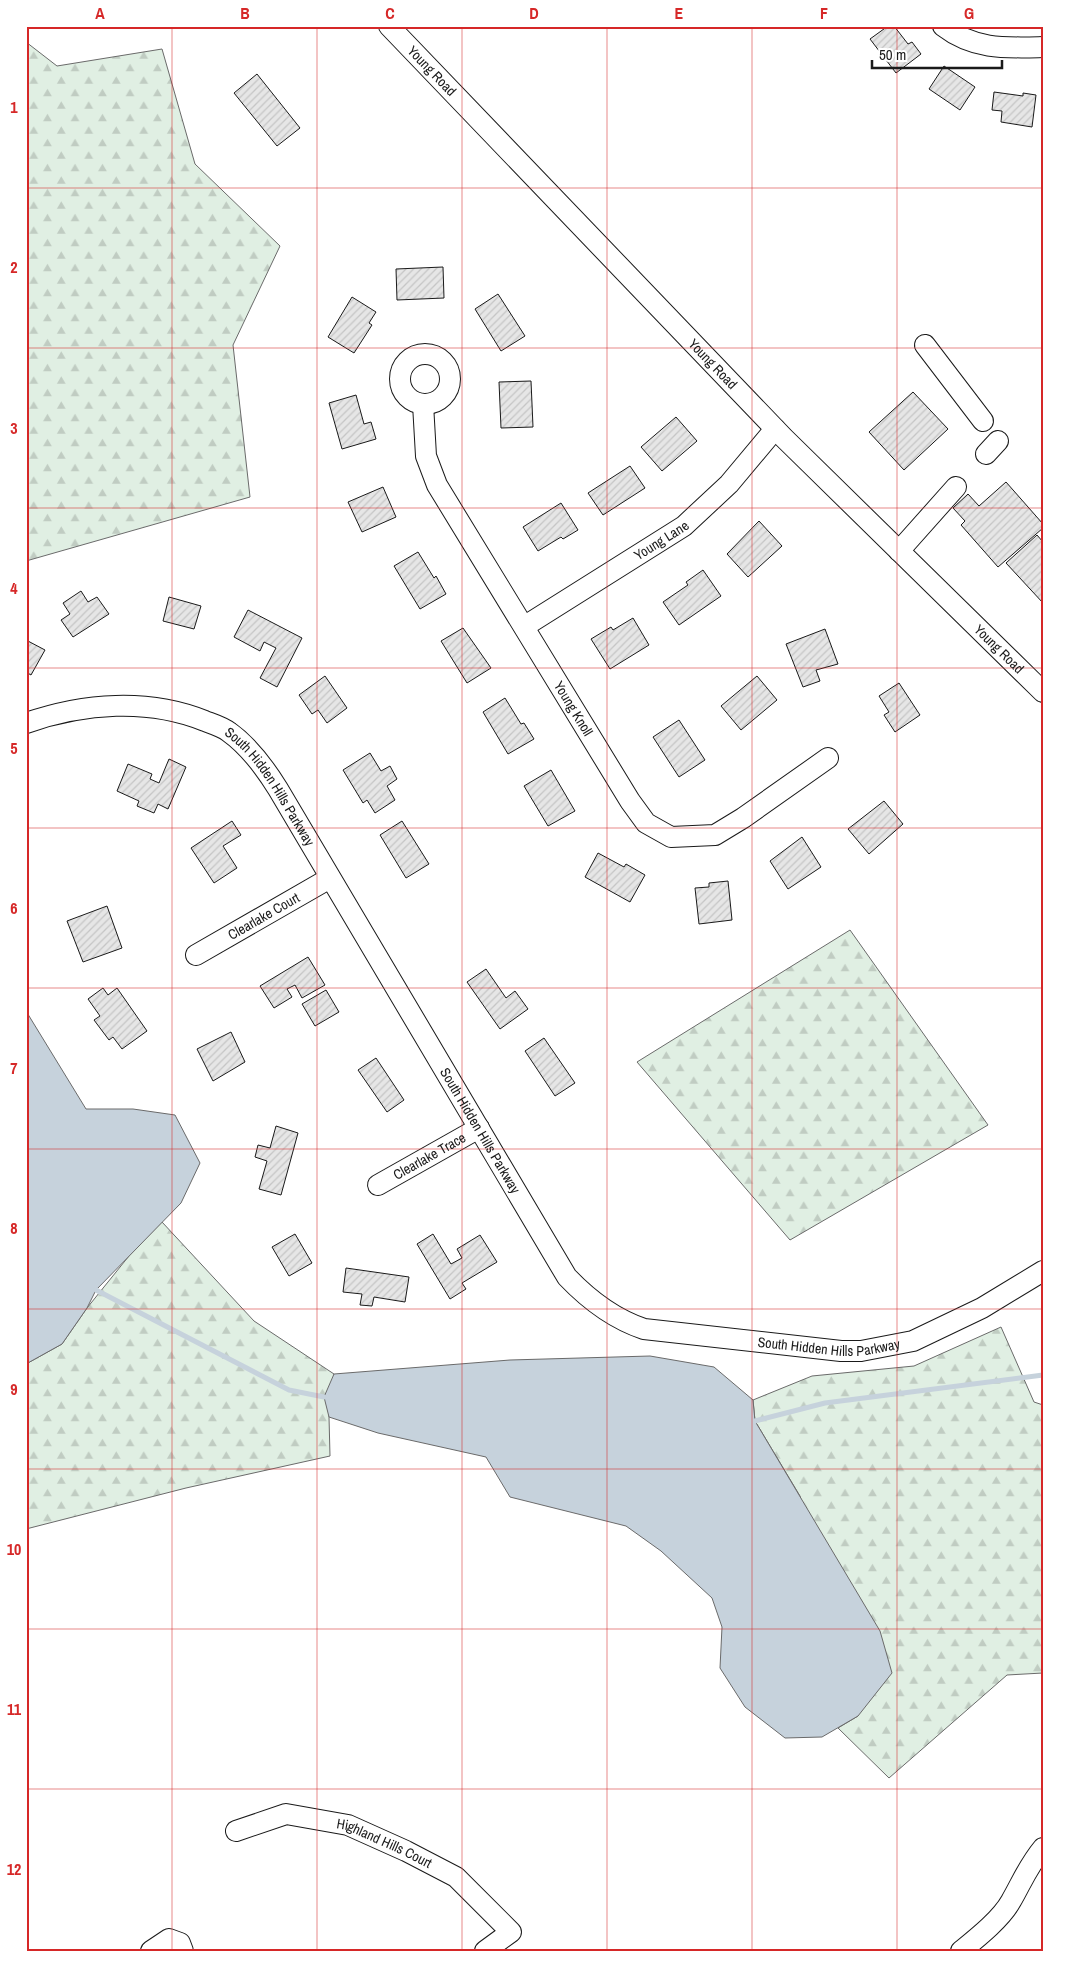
<svg xmlns="http://www.w3.org/2000/svg" width="1069" height="1977" font-family="'Archivo Narrow',sans-serif">
  <style>
    .forest { fill: url(#forest-firs); stroke: #6a6a6a }
    .water { fill: #c6d2dc; stroke: #6a6a6a }
    .lines { fill: none; stroke-linecap: round; stroke-linejoin: round }
    .stream { stroke: #c6d2dc; stroke-width: 5 }
    .building { fill: url(#building-hatch); stroke: #1a1a1a }
    .minor-casing { stroke: #1a1a1a; stroke-width: 22 }
    .minor { stroke: #fff; stroke-width: 20 }
    .grid { fill: none; stroke: #d62828; stroke-width: 1; stroke-opacity: 0.55 }
    .labels { text-anchor: middle; dominant-baseline: central; stroke-width: 4; stroke-linejoin: round; paint-order: stroke }
    .street-label { font-size: 14px; fill: #1a1a1a; stroke: #fff }
    .neatline { fill: none; stroke: #d62828; stroke-width: 2 }
    .grid-label { font-size: 16px; text-anchor: middle; font-weight: bold; fill: #d62828 }
  </style>
  <defs>
    <pattern id="forest-firs" width="22" height="20" patternUnits="userSpaceOnUse" patternTransform="scale(1.25)"><rect width="22" height="20" fill="#e0efe3"/><path d="M5 1l3.5 6h-7zM16 11l3.5 6h-7z" fill="#c0ccc2"/></pattern>
    <pattern id="building-hatch" width="6" height="6" patternUnits="userSpaceOnUse" patternTransform="scale(1.25)"><rect width="6" height="6" fill="#e6e6e6"/><path d="M-1 1l2-2M0 6l6-6M5 7l2-2" fill="none" stroke="#c5c5c5"/></pattern>
  </defs>
  <rect width="100%" height="100%" fill="#fff"/>
  <!-- forest -->
  <path class="forest" d="M26 42 57 66 162 49 195 164 280 246 233 345 250 497 26 561Z
    M850 930 988 1125 790 1240 637 1062Z
    M162 1222 254 1321 334 1374 329 1417 330 1456 186 1488 26 1529V1364L62 1344 87 1308 133 1251Z
    M1001 1327 1034 1402 1043 1405V1673L1007 1675 889 1778 838 1728 858 1716 800 1496 755 1421 753 1400 812 1376 914 1366Z"/>
  <!-- water -->
  <path class="water" d="M26 1011 86 1109H133L175 1115 200 1163 181 1203 96 1290 87 1308 62 1344 26 1364Z
    M650 1356 714 1367 753 1400 755 1421 880 1631 892 1673 858 1716 822 1737 785 1738 745 1707 720 1668 722 1627 712 1598 661 1551 626 1526 510 1497 486 1457 378 1433 329 1417 324 1397 334 1374 510 1360Z"/>
  <g class="lines">
    <!-- stream -->
    <path class="stream" d="M96 1290 289 1390 324 1397
      M755 1421 825 1403 1043 1375"/>
  </g>
  <!-- building -->
  <path class="building" d="M888 26H894L908 44 912 42 921 54 896 73 870 39Z
    M944 66 975 87 960 110 929 89Z
    M257 74 300 128 277 146 234 93Z
    M994 92 1023 96V93L1036 95 1032 127 1001 122 1002 111 992 110Z
    M443 267 444 298 397 300 396 269Z
    M498 294 525 336 501 351 475 309Z
    M352 297 376 312 369 323 372 325 354 353 328 337Z
    M531 381 533 427 501 428 499 382Z
    M913 392 948 429 904 470 869 432Z
    M356 395 364 424 371 422 376 439 342 449 329 403Z
    M676 417 697 441 662 471 641 447Z
    M630 466 645 488 603 515 588 493Z
    M1006 482 1043 524V528L998 567 961 525 965 521 953 508 968 494 979 506Z
    M383 487 396 517 362 532 348 502Z
    M561 503 578 530 563 539 561 537 538 551 523 527Z
    M759 521 782 546 748 577 727 554Z
    M1037 535 1043 542V603L1006 563Z
    M418 552 434 578 436 576 446 594 420 609 394 566Z
    M703 570 721 596 679 625 663 602 688 585 686 582Z
    M81 591 88 602 97 597 109 614 73 637 61 620 70 614 63 603Z
    M169 597 201 606 194 629 163 621Z
    M248 610 302 638 277 687 260 678 276 648 264 642 260 651 234 637Z
    M633 618 649 645 610 669 591 639 611 627 613 630Z
    M463 628 491 668 467 683 441 641Z
    M825 629 838 664 816 670 820 681 803 687 786 644Z
    M26 640 45 650 31 675 26 672Z
    M325 676 347 708 327 723 318 710 312 714 299 695Z
    M757 676 777 700 741 730 721 706Z
    M899 683 920 715 895 732 884 715 889 712 879 696Z
    M505 698 521 724 524 723 534 739 508 754 483 712Z
    M679 720 705 760 679 777 653 737Z
    M370 753 381 771 390 766 397 779 387 786 395 800 375 813 367 800 363 803 343 770Z
    M169 759 186 767 168 809 158 804 154 813 137 806 139 801 117 791 128 764 152 774 150 779 159 783Z
    M551 770 575 811 548 826 524 786Z
    M884 801 903 824 869 854 848 829Z
    M232 821 241 835 223 846 237 868 214 883 191 848Z
    M402 821 429 864 406 878 380 835Z
    M802 837 821 867 788 889 770 861Z
    M598 853 624 867 626 864 645 875 630 902 585 877Z
    M728 881 732 920 699 924 695 888 709 887V883Z
    M107 906 122 948 83 962 67 921Z
    M308 957 325 985 302 998 295 985 287 989 292 997 274 1008 260 986Z
    M486 969 506 998 515 991 528 1009 500 1029 467 982Z
    M103 988 108 995 117 988 147 1031 122 1049 113 1037 109 1040 94 1020 100 1016 88 999Z
    M326 990 339 1012 315 1026 302 1004Z
    M231 1032 245 1062 213 1081 197 1049Z
    M544 1038 575 1083 555 1096 525 1051Z
    M376 1058 404 1100 387 1112 358 1070Z
    M276 1126 298 1133 281 1195 259 1189 267 1161 255 1157 258 1145 270 1148Z
    M295 1234 312 1263 289 1276 272 1247Z
    M433 1234 451 1264 462 1258 457 1249 480 1235 497 1262 462 1283 466 1289 450 1299 417 1244Z
    M346 1268 409 1277 405 1302 374 1297 372 1306 360 1305 362 1294 343 1292Z"/>
  <g class="lines">
    <defs>
      <g id="minor">
        <path id="s1" d="M389 26 784 438 1043 692"/>
        <path d="M943 26C974 50 1006 48 1043 47"/>
        <path d="M925 345 983 421"/>
        <circle cx="425" cy="379" r="25"/>
        <path id="s2" d="M423 404 426 456 437 485 630 801 646 823 671 837 715 835 743 818 828 758"/>
        <path d="M986 454 998 441"/>
        <path d="M899 551 956 487"/>
        <path id="s3" d="M525 626 684 526 729 484 775 429"/>
        <path id="s4" d="M26 723C84 703 148 698 205 721 213 724 223 727 229 732 250 747 265 768 278 789L567 1277C588 1299 614 1319 644 1329L841 1351H861L913 1341 982 1308 1043 1271"/>
        <path id="s5" d="M196 955 330 878"/>
        <path id="s6" d="M378 1185 479 1128"/>
        <path id="s7" d="M236 1831 286 1814 348 1825 406 1851 456 1877 511 1932 485 1951"/>
        <path d="M151 1951 169 1939 180 1943 183 1951"/>
        <path d="M961 1951C977 1938 1001 1919 1011 1901 1022 1882 1028 1866 1043 1848"/>
      </g>
    </defs>
    <!-- minor casing -->
    <use href="#minor" class="minor-casing"/>
    <!-- minor -->
    <use href="#minor" class="minor"/>
  </g>
  <!-- grid -->
  <path class="grid" d="M172 26V1951M317 26V1951M462 26V1951M607 26V1951M752 26V1951M897 26V1951M26 188H1043M26 348H1043M26 508H1043M26 668H1043M26 828H1043M26 988H1043M26 1149H1043M26 1309H1043M26 1469H1043M26 1629H1043M26 1789H1043"/>
  <g class="labels">
    <!-- street labels -->
    <g class="street-label">
      <text stroke="none"><textPath href="#s1" startOffset="62">Young Road</textPath></text>
      <text stroke="none"><textPath href="#s1" startOffset="468">Young Road</textPath></text>
      <text stroke="none"><textPath href="#s3" startOffset="161">Young Lane</textPath></text>
      <text stroke="none"><textPath href="#s1" startOffset="872">Young Road</textPath></text>
      <text stroke="none"><textPath href="#s2" startOffset="345">Young Knoll</textPath></text>
      <text stroke="none"><textPath href="#s4" startOffset="278">South Hidden Hills Parkway</textPath></text>
      <text stroke="none"><textPath href="#s5" startOffset="78">Clearlake Court</textPath></text>
      <text stroke="none"><textPath href="#s4" startOffset="682">South Hidden Hills Parkway</textPath></text>
      <text stroke="none"><textPath href="#s6" startOffset="59">Clearlake Trace</textPath></text>
      <text stroke="none"><textPath href="#s4" startOffset="1132">South Hidden Hills Parkway</textPath></text>
      <text stroke="none"><textPath href="#s7" startOffset="156">Highland Hills Court</textPath></text>
    </g>
  </g>
  <!-- border -->
  <rect width="1069" height="1977" fill="none" stroke="#ffffff" stroke-width="55"/>
  <!-- scale -->
  <path d="M872 60v8h130v-8" fill="none" stroke="#1a1a1a" stroke-width="2.5"/>
  <text x="879" y="60" font-size="15" fill="#1a1a1a" stroke="#ffffff" stroke-width="4" paint-order="stroke">50 m</text>
  <rect x="28" y="28" width="1014" height="1922" class="neatline"/>
  <g class="grid-label">
    <text x="100" y="19">A</text>
    <text x="245" y="19">B</text>
    <text x="390" y="19">C</text>
    <text x="534" y="19">D</text>
    <text x="679" y="19">E</text>
    <text x="824" y="19">F</text>
    <text x="969" y="19">G</text>
    <text x="14" y="113">1</text>
    <text x="14" y="273">2</text>
    <text x="14" y="434">3</text>
    <text x="14" y="594">4</text>
    <text x="14" y="754">5</text>
    <text x="14" y="914">6</text>
    <text x="14" y="1074">7</text>
    <text x="14" y="1234">8</text>
    <text x="14" y="1395">9</text>
    <text x="14" y="1555">10</text>
    <text x="14" y="1715">11</text>
    <text x="14" y="1875">12</text>
  </g>
</svg>
